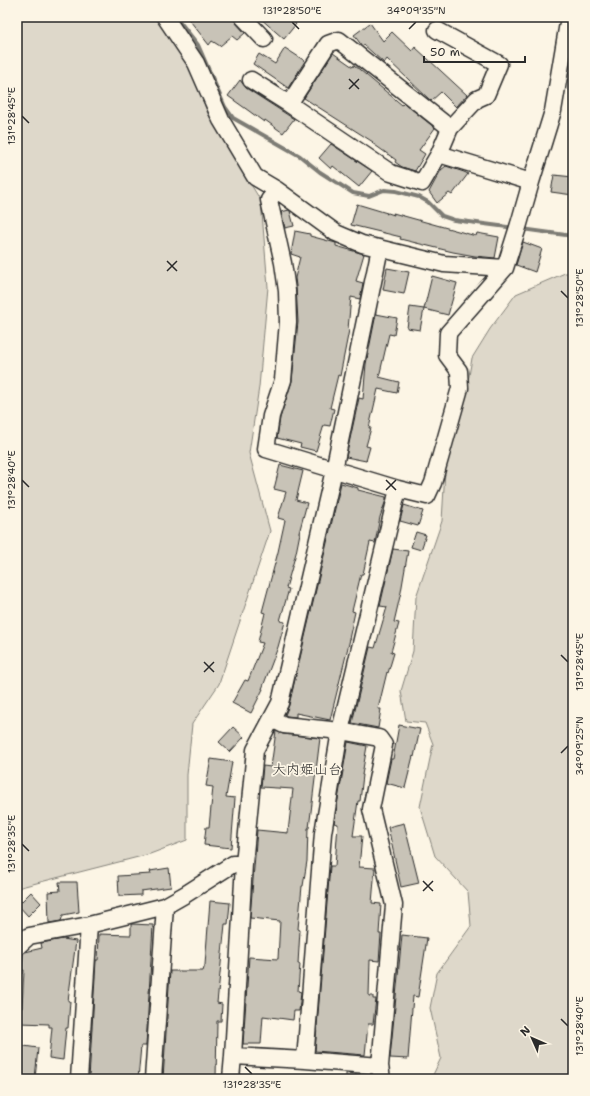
<svg xmlns="http://www.w3.org/2000/svg" width="590" height="1096" font-family="'Shantell Sans','Klee One',sans-serif">
  <style>
    .green { fill: #ded8ca; stroke: #84827a }
    .lines { fill: none; stroke-linecap: round; stroke-linejoin: round }
    .stream { stroke: #7d7b74; stroke-width: 4 }
    .building { fill: #c8c3b7; stroke: #2b2b2b }
    .minor-casing { stroke: #2b2b2b; stroke-width: 19 }
    .minor { stroke: #fcf5e5; stroke-width: 16 }
    .ticks { fill: none; stroke: #2b2b2b; stroke-width: 1.5 }
    .labels { text-anchor: middle; dominant-baseline: central; stroke-width: 3.5; stroke-linejoin: round; paint-order: stroke }
    .quarter-label { font-size: 14px; fill: #2b2b2b; stroke: #fcf5e5 }
    .neatline { fill: none; stroke: #2b2b2b; stroke-width: 1.5 }
    .ticks-label { font-size: 10px; text-anchor: middle; fill: #2b2b2b }
  </style>
  <rect width="100%" height="100%" fill="#fcf5e5"/>
  <filter id="ink" filterUnits="userSpaceOnUse"><feTurbulence type="fractalNoise" baseFrequency=".025" numOctaves="2"/><feDisplacementMap in="SourceGraphic" scale="8" xChannelSelector="R" yChannelSelector="G"/><feConvolveMatrix kernelMatrix="1 2 1 2 8 2 1 2 1" color-interpolation-filters="sRGB"/></filter>
  <g filter="url(#ink)">
    <!-- green -->
    <path class="green" d="M17 17H161L189 62 208 114 261 201 268 287 259 387 249 453 270 531 219 684 192 724 187 775V840L150 854 17 888Z
      M565 273H573V1079H431L441 1058 430 1008 437 973 471 926 468 892 435 856 420 807 433 744 425 723 406 721 401 691 413 651 416 597 442 521 445 471 469 376 472 358 490 329 516 294Z"/>
    <g class="lines">
      <!-- stream -->
      <path class="stream" d="M176 17 198 45 225 107 233 118 300 156 320 172 353 193 369 196 384 190 396 191 419 197 428 202 442 216 454 220 515 228
        M522 229 573 236"/>
    </g>
    <!-- building -->
    <path class="building" d="M187 17H234L236 23 245 33 237 40 232 36 220 46 212 41 209 45Z
      M256 17H288L296 24 284 39 260 18 258 19Z
      M370 23 383 41 392 32 412 51 415 47 467 95 456 107 441 92 431 101 387 59 384 63 364 45 362 46 354 35Z
      M285 48 305 61 288 88 253 64 259 54 275 64Z
      M333 53 353 67 354 65 402 105 404 103 435 128 419 150 425 154 415 171 402 167 395 162 396 160 372 143 373 142 304 98Z
      M240 80 246 88 294 119 283 133 265 120 264 122 249 111 228 96Z
      M331 144 372 171 359 187 333 166 331 169 319 158Z
      M446 166 464 172 468 174 452 195 449 193 437 203 429 192 441 170Z
      M554 175 573 177V195L551 192Z
      M357 204 387 213 386 214 388 213 394 215 393 213 476 236 477 233 499 237 495 258 475 256 453 252 400 239 401 237 351 225Z
      M289 210 290 211 294 226 285 228 281 212Z
      M295 231 310 234V236L336 243V246L364 254 356 281 363 283 360 299 351 297 348 329 349 330 340 376 338 375 330 408 334 409 330 426 324 425 316 451 300 447 301 444 277 438 280 418 292 381 298 322 296 286 295 278 300 257 291 254Z
      M523 242 542 249 535 272 516 265Z
      M387 268 409 272 404 294 383 290Z
      M432 276 457 283 448 315 424 309Z
      M410 307 424 309 420 330 407 328Z
      M376 314 397 318 394 335 389 334 379 377 399 382 397 393 378 389 369 428H371L366 446 370 447 366 461 346 457 359 398 363 399 366 364Z
      M280 465 303 471 296 500 307 503 299 533H300L296 553 286 588 289 589 280 621 285 622 278 647 262 689H263L251 713 232 703 245 680 248 681 263 643 258 642 265 613 262 612 278 552 285 520 278 518 286 492 274 489Z
      M341 483 358 488V490L386 497V500L380 517 375 543 370 542 363 574H361L352 611 355 612 349 639H350L330 720 296 713V717L287 716 285 715 289 705Z
      M404 505 423 511 418 526 400 521Z
      M416 532 426 535 421 550 411 547Z
      M393 549 408 551 401 592 394 622 399 623 391 652 394 653 388 673 387 672 378 709H381L378 728 352 723 370 647 375 648 387 607 380 606Z
      M399 725 420 729 414 757 413 756 405 788 386 783 391 759H393Z
      M233 727 244 737 230 752 219 742Z
      M276 731 283 734 320 738 309 828H308L307 861 303 886H302L298 929 300 930 298 964H300L298 991 301 992 299 1011H294L293 1020 263 1016 261 1044H243L249 957 278 959 280 921 250 918 257 830 288 833V832L293 789 261 787 263 766 271 767Z
      M348 742 367 746 362 775H363L360 801H358L353 836H362L359 867 375 868 372 903 381 904 379 934H381L379 961 370 960 369 996H373V999H376L373 1024H368L365 1055 315 1051 330 866H335L338 824 334 823Z
      M211 759 232 762 226 797 235 798 231 848 204 845 206 827H209L213 787 206 786Z
      M404 823 419 883 401 887 388 827Z
      M169 868 171 887 141 891V895L119 896 118 876 151 874 150 871Z
      M59 882H77L79 912 63 915 61 921 49 923 48 892 60 891Z
      M31 892 41 903 28 916 18 905Z
      M210 901 230 903 228 924H225L217 1003 222 1004 221 1021H217L216 1079H163L170 971H203L205 965Z
      M131 924 153 925 146 1046H141L138 1079 108 1077V1079H89L96 960H98L99 934 131 935Z
      M402 935 427 938 418 997 413 996 408 1059 390 1058Z
      M63 939 76 941 68 1001H70L68 1028H66L63 1060 49 1058 52 1027H49V1024L20 1023V1008H22L24 970H22L23 954 25 952 42 948 41 943Z
      M24 1046 38 1048 35 1079H20L21 1068 17 1066 18 1049Z
      M346 1073 356 1074V1079H346Z"/>
    <g class="lines">
      <defs>
        <path id="minor" d="M165 17 196 63 221 120 255 177 277 190 336 233 362 244 444 264 505 268
          M243 17 264 39
          M437 30 499 64 486 95 477 99 450 128 439 154
          M251 80 289 104 391 173 422 183 439 154 531 182
          M289 104 328 44 339 40 450 128
          M277 190 269 200 283 263 287 291 288 322 283 380 271 416 266 449 398 489 427 496 433 483 460 388 459 371 447 355 448 333 505 268 519 224 531 182 553 111 569 17
          M380 248 334 470 280 703 255 750 244 864 233 1056 305 1060 323 833 340 731 398 489
          M272 719 284 725 340 731 379 738 384 745 371 809 394 905 380 1066 382 1079
          M17 947 29 936 89 925 165 906 186 894 233 864H244
          M305 1060 380 1066
          M79 1079 89 925
          M153 1079 165 906
          M231 1079 233 1056"/>
      </defs>
      <!-- minor casing -->
      <use href="#minor" class="minor-casing"/>
      <!-- minor -->
      <use href="#minor" class="minor"/>
    </g>
  </g>
  <!-- ticks -->
  <path class="ticks" d="M292 22 299 29M409 29 416 22M349 79 359 89M349 89 359 79M22 116 29 123M167 261 177 271M167 271 177 261M561 291 568 298M22 480 29 487M386 480 396 490M386 490 396 480M561 655 568 662M204 662 214 672M204 672 214 662M561 753 568 746M22 844 29 851M423 881 433 891M423 891 433 881M561 1019 568 1026M245 1067 252 1074"/>
  <g class="labels">
    <!-- quarter labels -->
    <g class="quarter-label">
      <text x="307" y="769">大内姫山台</text>
    </g>
  </g>
  <!-- margin -->
  <rect width="590" height="1096" fill="none" stroke="#fcf5e5" stroke-width="44"/>
  <!-- north arrow -->
  <g transform="translate(532 1038) rotate(315)" stroke="#fcf5e5" stroke-width="3" paint-order="stroke">
  <path d="M0-3L7 15L0 10L-7 15Z" fill="#2b2b2b"/>
  <text y="-6" font-size="11" font-weight="bold" text-anchor="middle" fill="#2b2b2b">N</text>
  </g>
  <!-- scale -->
  <path d="M424 56v6h101v-6" fill="none" stroke="#2b2b2b" stroke-width="2"/>
  <text x="430" y="56" font-size="12" fill="#2b2b2b" stroke="#fcf5e5" stroke-width="3" paint-order="stroke">50 m</text>
  <rect x="22" y="22" width="546" height="1052" class="neatline"/>
  <g class="ticks-label">
    <text x="292" y="14">131°28'50"E</text>
    <text x="416" y="14">34°09'35"N</text>
    <text transform="translate(11 116) rotate(-90)" y="4">131°28'45"E</text>
    <text transform="translate(579 298) rotate(-90)" y="4">131°28'50"E</text>
    <text transform="translate(11 480) rotate(-90)" y="4">131°28'40"E</text>
    <text transform="translate(579 662) rotate(-90)" y="4">131°28'45"E</text>
    <text transform="translate(579 746) rotate(-90)" y="4">34°09'25"N</text>
    <text transform="translate(11 844) rotate(-90)" y="4">131°28'35"E</text>
    <text transform="translate(579 1026) rotate(-90)" y="4">131°28'40"E</text>
    <text x="252" y="1088">131°28'35"E</text>
  </g>
</svg>
